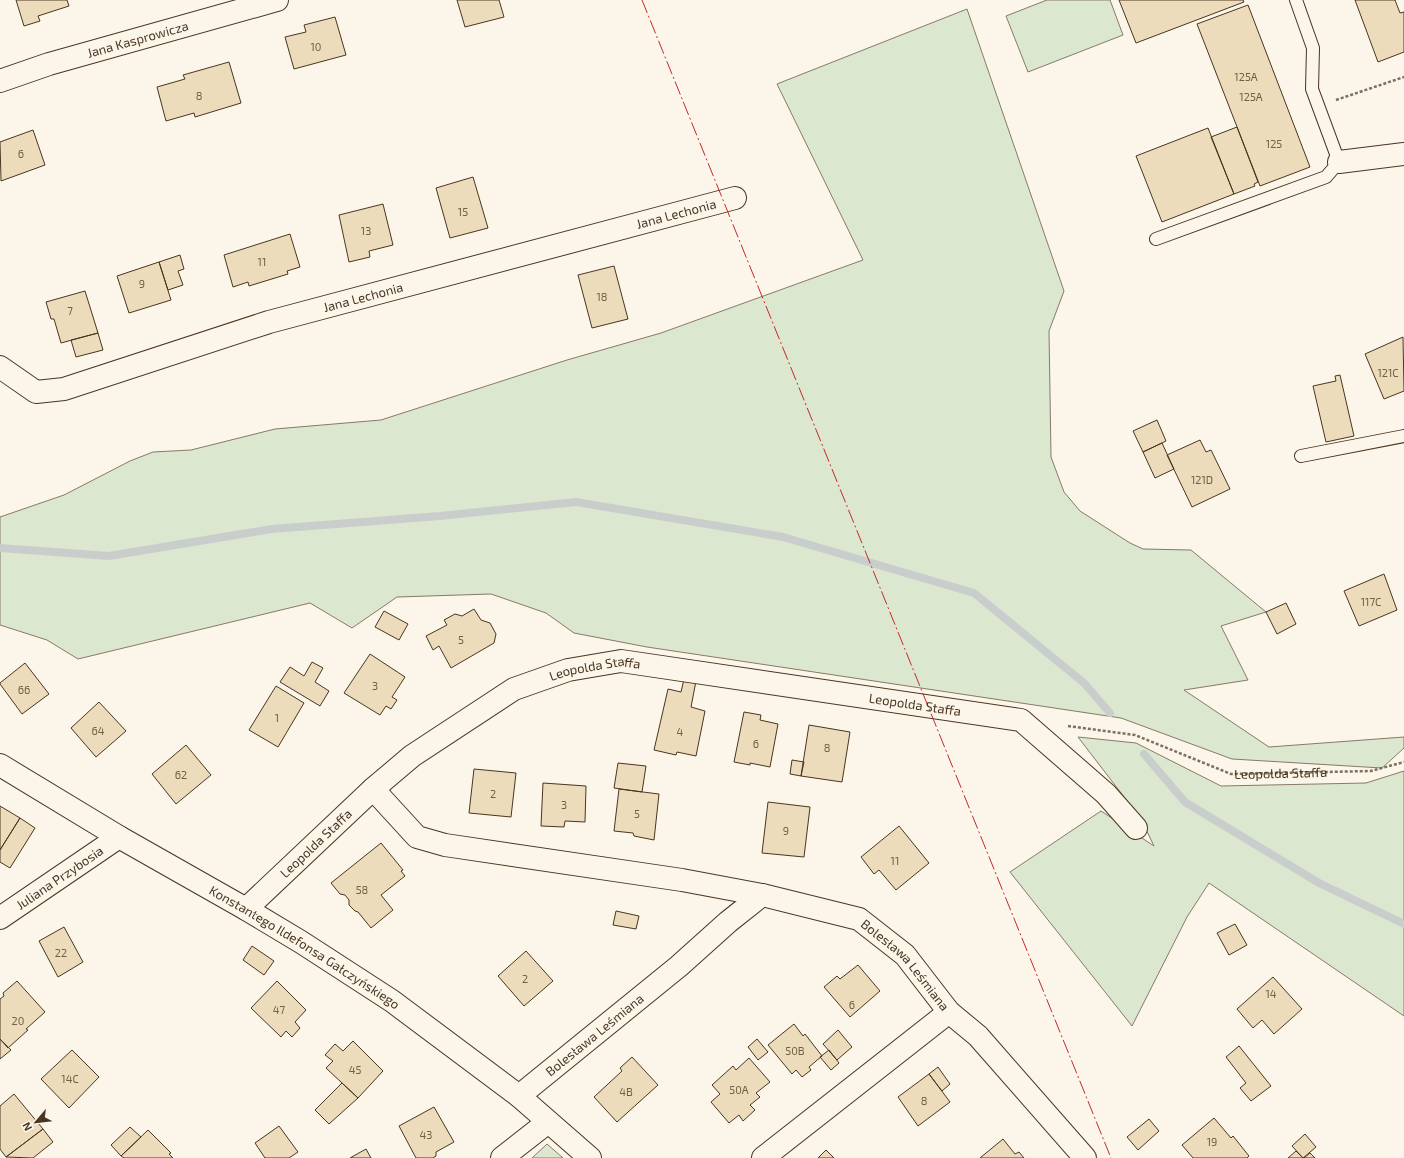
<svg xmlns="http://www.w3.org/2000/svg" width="1404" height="1158" font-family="'Exo 2',sans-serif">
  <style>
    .green { fill: #dce7d0; stroke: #887966 }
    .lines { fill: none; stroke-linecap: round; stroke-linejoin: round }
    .stream { stroke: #c9cecd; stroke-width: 8 }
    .building { fill: #ecdcbc; stroke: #4a3520 }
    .service-casing { stroke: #4a3520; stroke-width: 14 }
    .minor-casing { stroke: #4a3520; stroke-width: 24 }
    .path { stroke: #7f6f5c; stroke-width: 2.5; stroke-dasharray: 3 2; stroke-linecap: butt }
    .service { stroke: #fbf6e9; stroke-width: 12 }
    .minor { stroke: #fbf6e9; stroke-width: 22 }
    .power { stroke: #c62828; stroke-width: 1; stroke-dasharray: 14 3 2 3; stroke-linecap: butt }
    .labels { text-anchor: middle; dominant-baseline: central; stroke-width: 3; stroke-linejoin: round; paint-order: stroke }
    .number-label { font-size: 11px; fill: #725f47 }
    .street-label { font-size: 13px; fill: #4a3520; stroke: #fbf6e9 }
  </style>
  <rect width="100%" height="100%" fill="#fbf6e9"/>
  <!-- green -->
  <path class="green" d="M1047 0H1110L1123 35 1028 72 1006 16Z
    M967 9 1064 291 1049 331 1051 457 1064 492 1080 511 1130 543 1143 549 1191 550 1266 612 1221 626 1248 680 1184 690 1269 747 1404 737V748L1382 768 1232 759 1121 718 647 647 574 633 546 613 491 594 397 597 352 628 310 603 78 659 47 640 0 625V517L64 495 130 461 153 452 191 450 275 429 381 420 567 360 661 333 863 260 777 84Z
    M1078 737 1136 743 1221 786 1366 783 1404 771V1016L1209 883 1187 917 1132 1026 1010 872 1101 811 1154 846 1141 819Z
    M547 1144 563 1158H532Z"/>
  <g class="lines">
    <!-- stream -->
    <path class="stream" d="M0 548 109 556 272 529 440 516 576 502 783 537 974 593 1084 683 1110 713
      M1144 754 1185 802 1319 883 1404 924"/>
  </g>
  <!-- building -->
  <path class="building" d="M16 0H67L69 6 38 16 40 21 24 26Z
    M457 0H499L504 17 465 27Z
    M1119 0H1243L1244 2 1136 43Z
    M1355 0H1395L1400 13 1404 12V52L1378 62Z
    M1248 5 1310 167 1260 186 1197 24Z
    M335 17 346 55 294 69 285 37 306 32 304 25Z
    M229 62 241 103 195 117 194 113 166 121 157 87 185 79 183 75Z
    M1237 127 1258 182 1254 184 1255 186 1234 194 1211 137Z
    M1208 128 1234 194 1162 222 1136 156Z
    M33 130 45 165 1 181 0 142Z
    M473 177 488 228 450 238 436 188Z
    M383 204 393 245 369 251 370 257 349 262 339 215Z
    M290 234 300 267 287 271 288 274 249 286 248 282 233 287 224 255Z
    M180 255 184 269 178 271 183 285 168 290 159 262Z
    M159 262 171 300 129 313 117 276Z
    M614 266 628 319 592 328 578 275Z
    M85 291 98 333 61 343 54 319H51L46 302Z
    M98 333 103 350 76 357 71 340Z
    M1403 337 1404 391 1384 399 1365 354Z
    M1340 375 1354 436 1326 442 1313 386 1336 381 1335 376Z
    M1157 420 1166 441 1143 452 1133 431Z
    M1200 440 1206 452 1211 450 1230 489 1192 507 1167 455Z
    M1162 443 1174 469 1155 478 1143 452Z
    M1384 574 1397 610 1359 626 1344 591Z
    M1286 603 1296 624 1277 634 1266 612Z
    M474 609 481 620 490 623 496 634 494 643 451 668 439 646 433 650 426 636 447 625 444 620 455 614 462 616Z
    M384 611 408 624 399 640 375 627Z
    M370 654 405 677 392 697 397 700 391 709 386 706 380 715 344 693Z
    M312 662 323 668 315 682 329 691 320 706 280 682 290 667 304 676Z
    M25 663 49 694 22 714 0 684V683Z
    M684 679 696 681 691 707 705 711 696 756 677 752 676 755 654 750 668 689 681 692Z
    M276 686 304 703 278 747 249 730Z
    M99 702 126 731 96 757 71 728Z
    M744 712 761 715 760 720 778 724 770 767 750 763V765L734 762Z
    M809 725 850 732 842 782 801 776Z
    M186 745 211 775 176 804 152 774Z
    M792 760 804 762 801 776 790 774Z
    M618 763 646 766 642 792 614 788Z
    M474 769 516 773 511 817 469 813Z
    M543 783 586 786 585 822 565 821 564 827 541 826Z
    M619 789 659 794 654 840 634 836 633 833 614 831Z
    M768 802 810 807 804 857 762 853Z
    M0 806 20 818 0 850Z
    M20 818 35 828 10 868 0 862V850Z
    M899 826 929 863 896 890 879 870 874 874 861 857Z
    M381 843 403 870 401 871 405 876 381 895 393 910 371 928 358 912 355 911 349 905V900L345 895 340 894 331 883Z
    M616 911 639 916 636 929 613 925Z
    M1235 924 1247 945 1229 955 1217 933Z
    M64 927 83 962 58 977 39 941Z
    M252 946 274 961 264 975 243 960Z
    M526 951 553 981 524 1006 498 976Z
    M858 965 880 991 850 1017 824 987 837 976 840 979Z
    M1273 977 1302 1009 1274 1034 1262 1020 1253 1028 1237 1009Z
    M17 981 45 1012 26 1029 28 1030 8 1048 0 1039V999L4 996 3 993Z
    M277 981 306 1010 295 1022 300 1028 292 1037 286 1031 281 1037 251 1008Z
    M794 1024 803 1036 805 1034 822 1056 809 1067 811 1070 802 1077 796 1070 792 1074 768 1045Z
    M838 1030 852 1047 837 1060 823 1044Z
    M0 1039 11 1050 0 1059Z
    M757 1039 768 1052 758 1060 748 1047Z
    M353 1041 383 1071 358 1098 326 1068 333 1061 325 1055 335 1044 343 1051Z
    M1239 1046 1271 1086 1251 1101 1240 1088 1246 1083 1226 1057Z
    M72 1050 99 1077 69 1108 41 1079Z
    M829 1050 839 1063 831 1070 820 1057Z
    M632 1057 658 1085 617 1122 594 1097 622 1071 620 1068Z
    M749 1058 770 1082 756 1093 760 1097 750 1105 755 1110 743 1121 739 1115 729 1123 711 1102 720 1094 712 1085 733 1066 736 1070Z
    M938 1067 950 1084 942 1091 929 1074Z
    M929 1074 950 1102 918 1126 898 1097Z
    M342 1083 358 1098 329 1124 315 1110Z
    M14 1094 43 1129 6 1157 0 1149V1106Z
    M434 1107 454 1142 436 1152V1156L433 1158H416L399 1126Z
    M1214 1118 1231 1138 1233 1136 1249 1156 1247 1158H1193L1182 1145Z
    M1149 1119 1159 1131 1138 1150 1127 1137Z
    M279 1126 298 1152 289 1158H265L255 1143Z
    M130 1127 141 1137 121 1156 111 1145Z
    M43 1129 53 1142 33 1158 6 1157Z
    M148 1130 171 1153 169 1154 173 1158H124L121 1156Z
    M1305 1134 1316 1147 1303 1158 1292 1146Z
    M1003 1139 1015 1154 1019 1152 1024 1158H980Z
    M366 1149 371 1158H350Z
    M826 1150 834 1158H818Z
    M1296 1151 1303 1158H1288Z
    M1310 1153 1315 1158H1304Z"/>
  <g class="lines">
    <defs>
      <path id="service" d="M1156 239 1326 177 1339 162 1312 89 1313 48 1296 0
        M1301 456 1404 436"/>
      <g id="minor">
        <path id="s2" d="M0 81 49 64 277 0"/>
        <path d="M1339 162 1404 154"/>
        <path id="s3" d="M0 367 36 392 64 389 269 322 735 198"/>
        <path id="s4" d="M0 765 119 837 246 909 301 942 392 1001 519 1096 590 1158"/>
        <path d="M373 789 417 837 445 845 682 880 762 895"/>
        <path id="s5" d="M246 909 373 789 412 756 514 689 568 670 621 661 1021 720 1106 794 1136 828"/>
        <path id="s6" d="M0 918 119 837"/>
        <path id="s7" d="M519 1096 679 966 728 922 762 895 859 919 905 955 949 1012 978 1036 1085 1158"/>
        <path d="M502 1158 548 1122"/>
        <path d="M763 1158 949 1012"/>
      </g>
    </defs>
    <!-- service casing -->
    <use href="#service" class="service-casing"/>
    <!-- minor casing -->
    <use href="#minor" class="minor-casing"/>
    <!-- path -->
    <g class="path">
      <path d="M1336 100 1404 77"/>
      <path id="s1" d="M1068 726 1135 735 1231 774 1371 771 1404 762"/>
    </g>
    <!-- service -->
    <use href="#service" class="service"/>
    <!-- minor -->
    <use href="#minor" class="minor"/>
    <!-- power -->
    <path class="power" d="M642 0 1111 1158"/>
  </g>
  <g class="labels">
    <!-- number labels -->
    <g class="number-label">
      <text x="316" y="46">10</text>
      <text x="1246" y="76">125A</text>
      <text x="199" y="95">8</text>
      <text x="1251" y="96">125A</text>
      <text x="1274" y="143">125</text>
      <text x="21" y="153">6</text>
      <text x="463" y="211">15</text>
      <text x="366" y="230">13</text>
      <text x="262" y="261">11</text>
      <text x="142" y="283">9</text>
      <text x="602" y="296">18</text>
      <text x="70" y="310">7</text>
      <text x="1388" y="372">121C</text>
      <text x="1202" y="479">121D</text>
      <text x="1371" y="601">117C</text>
      <text x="461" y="639">5</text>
      <text x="375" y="685">3</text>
      <text x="24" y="689">66</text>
      <text x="277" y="717">1</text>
      <text x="98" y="730">64</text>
      <text x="680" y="731">4</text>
      <text x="756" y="743">6</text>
      <text x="827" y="747">8</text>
      <text x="181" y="774">62</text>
      <text x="493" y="793">2</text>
      <text x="564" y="804">3</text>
      <text x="637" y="813">5</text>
      <text x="786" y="830">9</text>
      <text x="895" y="860">11</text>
      <text x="362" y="889">58</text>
      <text x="61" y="952">22</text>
      <text x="525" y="978">2</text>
      <text x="1271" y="993">14</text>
      <text x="852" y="1004">6</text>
      <text x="279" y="1009">47</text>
      <text x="18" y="1020">20</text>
      <text x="795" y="1050">50B</text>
      <text x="355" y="1069">45</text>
      <text x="70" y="1078">14C</text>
      <text x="739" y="1089">50A</text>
      <text x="626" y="1091">4B</text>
      <text x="924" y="1100">8</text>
      <text x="426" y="1134">43</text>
      <text x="1212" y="1141">19</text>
    </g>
    <!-- street labels -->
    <g class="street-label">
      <text stroke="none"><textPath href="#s2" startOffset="144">Jana Kasprowicza</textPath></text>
      <text stroke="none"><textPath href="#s3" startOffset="709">Jana Lechonia</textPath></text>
      <text stroke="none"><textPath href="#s3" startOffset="385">Jana Lechonia</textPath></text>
      <text stroke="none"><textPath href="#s5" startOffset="432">Leopolda Staffa</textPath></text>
      <text stroke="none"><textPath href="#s5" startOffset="756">Leopolda Staffa</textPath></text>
      <text stroke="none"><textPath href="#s1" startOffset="221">Leopolda Staffa</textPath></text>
      <text stroke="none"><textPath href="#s5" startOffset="96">Leopolda Staffa</textPath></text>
      <text stroke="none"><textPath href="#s6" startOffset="72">Juliana Przybosia</textPath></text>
      <text stroke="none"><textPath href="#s4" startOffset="355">Konstantego Ildefonsa Gałczyńskiego</textPath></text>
      <text stroke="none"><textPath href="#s7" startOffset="481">Bolesława Leśmiana</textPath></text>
      <text stroke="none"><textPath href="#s7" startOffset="97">Bolesława Leśmiana</textPath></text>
    </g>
  </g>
  <!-- north arrow -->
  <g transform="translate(36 1122) rotate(242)" stroke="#fbf6e9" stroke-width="3" paint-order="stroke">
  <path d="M0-3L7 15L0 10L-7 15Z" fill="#4a3520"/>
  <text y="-6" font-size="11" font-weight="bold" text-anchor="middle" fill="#4a3520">N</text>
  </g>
</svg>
